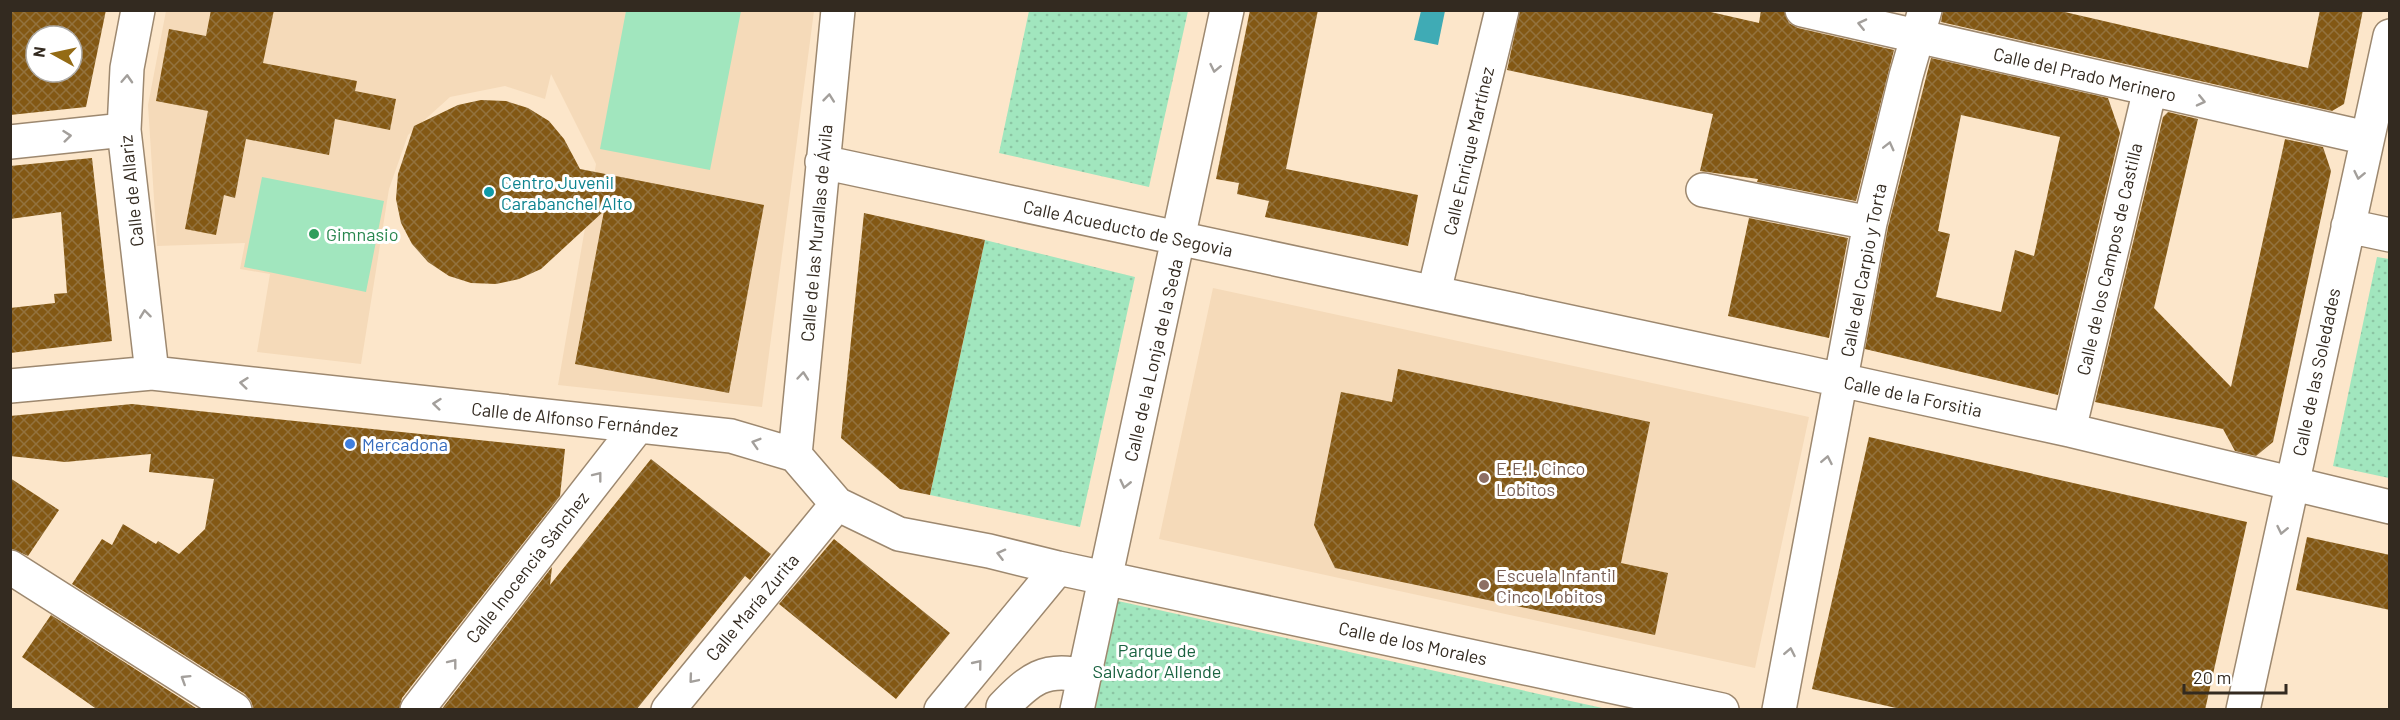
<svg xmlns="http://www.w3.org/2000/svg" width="2400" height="720" font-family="Barlow,sans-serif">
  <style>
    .built { fill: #f5dab9 }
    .grass { fill: url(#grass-dots) }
    .pitch { fill: #a1e6be }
    .water { fill: #3fabb5 }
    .building { fill: url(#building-cross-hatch); fill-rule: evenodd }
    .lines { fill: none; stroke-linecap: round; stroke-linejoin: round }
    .minor-casing { stroke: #9d886f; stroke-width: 36 }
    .minor { stroke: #fff; stroke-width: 33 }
    .oneway { stroke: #a39f9b }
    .culture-dot { fill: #0f9aa8; stroke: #fff; stroke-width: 2 }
    .leisure-dot { fill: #2e9e5b; stroke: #fff; stroke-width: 2 }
    .shop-dot { fill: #3f7fe0; stroke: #fff; stroke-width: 2 }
    .education-dot { fill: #8d6e63; stroke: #fff; stroke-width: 2 }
    .labels { text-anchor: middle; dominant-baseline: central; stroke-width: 6; stroke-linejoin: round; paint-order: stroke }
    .street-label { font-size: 18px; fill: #332a20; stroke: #fff }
    .culture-label { font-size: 18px; fill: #0d838f; stroke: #fff; text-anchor: start }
    .leisure-label { font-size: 18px; fill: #27864d; stroke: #fff; text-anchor: start }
    .shop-label { font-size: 18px; fill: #366cbe; stroke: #fff; text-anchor: start }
    .education-label { font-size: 18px; fill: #785e54; stroke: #fff; text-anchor: start }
    .park-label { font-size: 18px; fill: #1a6341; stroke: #fff }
  </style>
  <defs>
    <pattern id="grass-dots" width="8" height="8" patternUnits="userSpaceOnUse" patternTransform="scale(1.5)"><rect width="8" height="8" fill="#a1e6be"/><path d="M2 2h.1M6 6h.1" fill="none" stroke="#8bc5a3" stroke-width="1.8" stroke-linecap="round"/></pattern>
    <pattern id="building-cross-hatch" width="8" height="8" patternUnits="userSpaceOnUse" patternTransform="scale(1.5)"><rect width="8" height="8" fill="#835814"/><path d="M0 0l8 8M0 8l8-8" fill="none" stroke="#93723e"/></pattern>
  </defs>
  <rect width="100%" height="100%" fill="#fce6ca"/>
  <!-- built -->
  <path class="built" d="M166 11H814L762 407 558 385 596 164 551 74 545 99 505 86 450 97 408 135 389 189 361 364 257 352 270 274 240 269 245 243 157 246 148 105Z
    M1213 288 1809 417 1755 668 1159 539Z"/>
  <!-- grass -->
  <path class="grass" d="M1029 11H1188L1149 187 999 153Z
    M985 240 1135 277 1080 527 930 495Z
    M2377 257 2389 259V478L2333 466Z
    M1118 601 1607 709 1093 710Z"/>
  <!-- pitch -->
  <path class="pitch" d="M626 11H741L710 170 600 149Z
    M262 177 384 201 366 292 244 267Z"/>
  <!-- water -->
  <path class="water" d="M1421 11H1445L1438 45 1414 40Z"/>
  <!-- building -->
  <path class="building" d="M10 10H106L86 107 10 115ZM36 36H72V72H36Z
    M211 10H274L263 63 357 81 355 91 396 99 390 130 335 119 329 155 246 139 235 198 224 195 216 235 185 229 208 111 156 101 169 29 206 36Z
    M1250 10H1318L1286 169 1418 195 1408 246 1265 217 1269 201 1237 194 1239 183 1216 179Z
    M1520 10H1702L1759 23 1761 10H1784L1789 23 1798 28 1894 50 1856 201 1757 182 1758 179 1700 171 1713 114 1507 70Z
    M1943 10H2056L2308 68 2320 10H2363L2344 104 2332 111 1941 22Z
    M1931 58 2108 98 2120 133 2058 395 1865 349 1888 227ZM1961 115 2060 137 2034 256 2015 250 2001 312 1936 297 1950 234 1938 231Z
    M481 100 506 101 528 108 549 121 564 139 580 169 764 205 729 393 575 364 604 211 541 269 519 279 496 284 471 283 449 276 428 262 412 244 401 223 396 199 398 174 414 126 458 105Z
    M2168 112 2198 119 2154 308 2231 387 2285 139 2323 147 2331 171 2273 442 2256 456 2235 451 2223 429 2095 402 2163 117Z
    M92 158 112 341 10 353V308L55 303 54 294 67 293 61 212 10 219V166Z
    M864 213 985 240 930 495 900 489 841 438Z
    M1749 218 1848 238 1829 338 1728 316Z
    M1398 369 1650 422 1621 563 1668 573 1655 635 1335 568 1314 525 1341 392 1392 402Z
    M132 404 565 449 560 496 402 698 399 710H254L251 701 245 694 72 584 102 539 112 545 123 524 156 544 158 541 179 554 205 529 214 479 149 472 151 454 65 462 10 456V416Z
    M1869 437 2247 522 2205 710H1905L1812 689Z
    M651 459 771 554 750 580 745 576 636 710H441L552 567 550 585Z
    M10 478 59 510 28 556 10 548Z
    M2307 537 2390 555V610L2296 590Z
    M834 539 950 633 896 699 779 604Z
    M51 615 199 710H98L22 657Z"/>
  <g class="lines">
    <defs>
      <path id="minor" d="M138 10 127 68 124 130 152 373
        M1802 10 2367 138
        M10 142 124 130
        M822 162 1795 370 2069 430 2390 507
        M1703 190 1870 223
        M2348 226 2390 235
        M1434 292 1502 10
        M10 386 152 373 731 436 795 455 837 504 899 534 989 551 1058 568 1722 710
        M2069 430 2150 89
        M795 455 838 10
        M10 567 235 710
        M1003 707C1029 680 1045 666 1084 676
        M417 710 638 426
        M668 710 837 504
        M941 710 1058 568
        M1077 710 1227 10
        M1779 710 1870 223 1906 76 1925 10
        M2243 710 2390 36"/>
    </defs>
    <!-- minor casing -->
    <use href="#minor" class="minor-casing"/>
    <!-- minor -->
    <use href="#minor" class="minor"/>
  </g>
  <!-- one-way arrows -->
  <defs><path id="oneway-chevron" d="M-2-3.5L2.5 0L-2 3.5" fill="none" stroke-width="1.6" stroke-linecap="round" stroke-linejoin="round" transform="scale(1.5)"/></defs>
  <g class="oneway">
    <use href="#oneway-chevron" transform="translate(1862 24) rotate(-167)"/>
    <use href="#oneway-chevron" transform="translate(1215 68) rotate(102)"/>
    <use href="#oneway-chevron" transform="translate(127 79) rotate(-87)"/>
    <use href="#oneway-chevron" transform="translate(829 98) rotate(-84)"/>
    <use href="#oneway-chevron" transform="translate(2201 101) rotate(13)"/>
    <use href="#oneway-chevron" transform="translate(67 136) rotate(-6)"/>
    <use href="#oneway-chevron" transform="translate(1889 146) rotate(-76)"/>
    <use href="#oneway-chevron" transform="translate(2359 175) rotate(102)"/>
    <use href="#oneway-chevron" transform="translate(145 314) rotate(-97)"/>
    <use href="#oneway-chevron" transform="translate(803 376) rotate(-85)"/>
    <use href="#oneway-chevron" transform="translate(244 383) rotate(-174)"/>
    <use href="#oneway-chevron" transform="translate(437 404) rotate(-174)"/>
    <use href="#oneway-chevron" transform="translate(756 443) rotate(-163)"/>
    <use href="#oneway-chevron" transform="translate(1827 460) rotate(-79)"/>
    <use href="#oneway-chevron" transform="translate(598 476) rotate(-52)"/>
    <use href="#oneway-chevron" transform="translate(1125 484) rotate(103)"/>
    <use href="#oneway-chevron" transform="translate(2282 530) rotate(102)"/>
    <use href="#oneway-chevron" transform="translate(1001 554) rotate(-166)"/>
    <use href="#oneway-chevron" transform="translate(1790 652) rotate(-79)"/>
    <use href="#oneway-chevron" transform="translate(453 663) rotate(-52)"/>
    <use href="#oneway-chevron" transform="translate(978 664) rotate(-51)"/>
    <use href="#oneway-chevron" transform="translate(185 679) rotate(-148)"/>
    <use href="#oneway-chevron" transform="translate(693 679) rotate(130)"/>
  </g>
  <!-- markers -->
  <circle class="culture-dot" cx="489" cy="192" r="6"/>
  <circle class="leisure-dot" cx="314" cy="234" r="6"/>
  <circle class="shop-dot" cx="350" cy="444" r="6"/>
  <g class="education-dot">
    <circle cx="1484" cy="478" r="6"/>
    <circle cx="1484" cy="585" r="6"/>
  </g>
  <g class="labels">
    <!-- street labels -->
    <g class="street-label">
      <text transform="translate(2085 74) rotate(13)">Calle del Prado Merinero</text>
      <text transform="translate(1468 151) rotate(-77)">Calle Enrique Martínez</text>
      <text transform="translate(131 191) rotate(-96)">Calle de Allariz</text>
      <text transform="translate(1128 228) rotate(12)">Calle Acueducto de Segovia</text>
      <text transform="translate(816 233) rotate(-85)">Calle de las Murallas de Ávila</text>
      <text transform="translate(2109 259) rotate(-77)">Calle de los Campos de Castilla</text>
      <text transform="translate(1863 270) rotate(-79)">Calle del Carpio y Torta</text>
      <text transform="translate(1153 360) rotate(-77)">Calle de la Lonja de la Seda</text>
      <text transform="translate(2316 372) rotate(-78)">Calle de las Soledades</text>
      <text transform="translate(1913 396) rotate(12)">Calle de la Forsitia</text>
      <text transform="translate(575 419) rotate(6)">Calle de Alfonso Fernández</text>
      <text transform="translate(527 567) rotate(-52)">Calle Inocencia Sánchez</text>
      <text transform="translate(752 607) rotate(-50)">Calle María Zurita</text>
      <text transform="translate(1413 643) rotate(12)">Calle de los Morales</text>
    </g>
    <!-- culture labels -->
    <g class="culture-label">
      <text x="501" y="182">Centro Juvenil<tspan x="501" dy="21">Carabanchel Alto</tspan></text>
    </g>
    <!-- leisure labels -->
    <g class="leisure-label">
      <text x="326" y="234">Gimnasio</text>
    </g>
    <!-- shop labels -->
    <g class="shop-label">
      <text x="362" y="444">Mercadona</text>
    </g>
    <!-- education labels -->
    <g class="education-label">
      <text x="1496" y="468">E.E.I. Cinco<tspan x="1496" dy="21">Lobitos</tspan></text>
      <text x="1496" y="575">Escuela Infantil<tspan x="1496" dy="21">Cinco Lobitos</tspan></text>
    </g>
    <!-- park labels -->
    <g class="park-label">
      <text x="1157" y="650">Parque de<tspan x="1157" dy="21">Salvador Allende</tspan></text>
    </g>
  </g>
  <!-- border -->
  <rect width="2400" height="720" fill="none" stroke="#332a20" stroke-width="24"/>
  <!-- north arrow -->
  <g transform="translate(54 54) rotate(278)"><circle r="28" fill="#ffffff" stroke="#adaaa6" stroke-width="1.5"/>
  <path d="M0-4.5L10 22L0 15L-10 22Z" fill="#946b15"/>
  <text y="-9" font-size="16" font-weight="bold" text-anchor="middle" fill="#332a20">N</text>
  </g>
  <!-- scale -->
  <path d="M2184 684v9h102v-9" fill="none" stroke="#332a20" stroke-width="3"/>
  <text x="2193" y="684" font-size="18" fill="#332a20" stroke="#ffffff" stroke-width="4.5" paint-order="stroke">20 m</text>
</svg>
